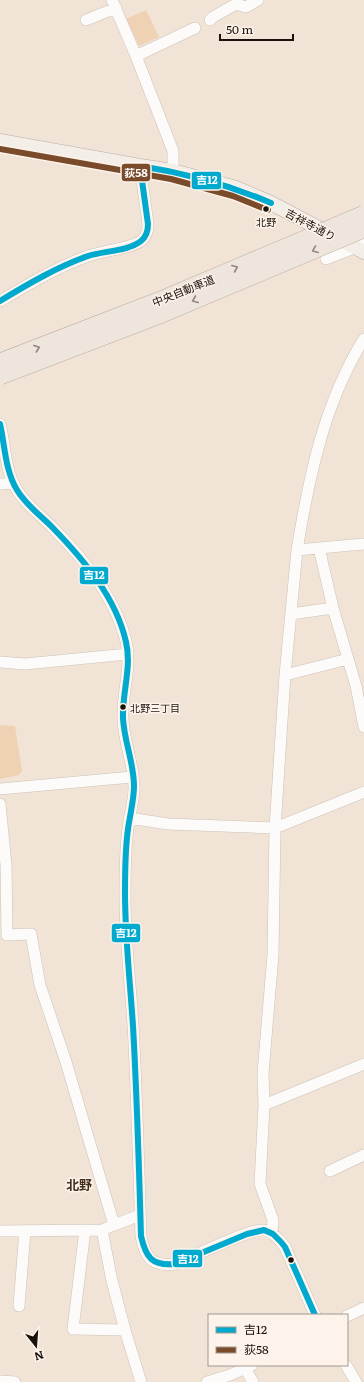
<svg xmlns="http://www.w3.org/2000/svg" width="364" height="1382" font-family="Literata,'Noto Sans JP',serif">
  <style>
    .green { fill: #efd1b4 }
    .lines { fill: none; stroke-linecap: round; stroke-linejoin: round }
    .minor-casing { stroke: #ccc2b7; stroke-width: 12 }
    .major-casing { stroke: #bdaea1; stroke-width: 15 }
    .minor { stroke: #fdfbf9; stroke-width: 11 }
    .major { stroke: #f4eee8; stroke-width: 14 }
    .highway-bridge-casing { stroke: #bdaea1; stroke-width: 18; stroke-linecap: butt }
    .highway-bridge { stroke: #eee6dd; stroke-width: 17 }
    .bus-1-casing { stroke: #fdf3ea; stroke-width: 9 }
    .bus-2-casing { stroke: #fdf3ea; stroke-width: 9 }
    .bus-1 { stroke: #00a9ce; stroke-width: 6 }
    .bus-2 { stroke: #7a4b2a; stroke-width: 6 }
    .oneway { stroke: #8f877e }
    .bus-dot { fill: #1a120a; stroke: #fdf3ea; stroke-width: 1.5 }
    .labels { text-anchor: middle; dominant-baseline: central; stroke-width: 3; stroke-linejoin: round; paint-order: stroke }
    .bus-label { font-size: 10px; fill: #1a120a; stroke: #fdf3ea }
    .street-label { font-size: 11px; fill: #1a120a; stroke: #fdf3ea }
    .quarter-label { font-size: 13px; font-weight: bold; fill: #44301d; stroke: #fdf3ea }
    .line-badge { stroke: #fdf3ea; stroke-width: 1.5 }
    .badge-label { font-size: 11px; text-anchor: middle; font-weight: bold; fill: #fff }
  </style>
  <rect width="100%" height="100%" fill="#f1e3d6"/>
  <!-- green -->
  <path class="green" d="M146 10 159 37 139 46 126 19Z
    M0 725 15 726 22 771 19 775 0 779Z"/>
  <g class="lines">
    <defs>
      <path id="minor" d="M112 0 136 56 173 151V171
        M86 20 116 8
        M210 20 213 17 236 4 246 7 258 0
        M136 56 195 28
        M326 259 364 244
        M0 301C29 284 57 267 88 256 101 251 132 248 141 241 146 237 148 230 148 224L140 166
        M364 339C324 403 309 477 297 550L364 544
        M0 424C6 446 4 469 17 490 26 505 40 515 52 527 82 557 116 599 126 641 132 669 122 691 123 718 123 742 135 766 134 790 133 806 128 821 127 837 125 857 125 877 125 897 125 946 132 994 134 1043 137 1107 139 1171 141 1236 145 1258 152 1267 175 1264 190 1258 251 1228 264 1230 273 1232 280 1240 285 1247L315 1315
        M0 484 13 483
        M319 548 333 608 356 686 364 727
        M291 614 333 608
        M0 662 25 664 128 654
        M285 675 348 659
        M0 789 132 777
        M0 804 6 865 7 935 31 934 40 985 66 1062 114 1225 102 1230 112 1281 125 1330 141 1382
        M129 818 168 824 275 828 285 675 297 550
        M264 1105 364 1064
        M330 1171 364 1155
        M114 1225 140 1215
        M85 1230 73 1329 125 1330
        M0 1231 102 1230
        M272 1233 273 1220 260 1184 264 1105 263 1073 273 955 275 828 364 792
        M19 1306 25 1231
        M347 1316 364 1308
        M346 1365 356 1382
        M245 1368 253 1382
        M0 1381 15 1382
        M207 1382 230 1375 252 1365"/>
      <path id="major" d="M0 141 140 166 173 171 222 184 236 188 271 203 364 252"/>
    </defs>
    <!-- minor casing -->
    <use href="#minor" class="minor-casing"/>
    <!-- major casing -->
    <use href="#major" class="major-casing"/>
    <!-- minor -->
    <use href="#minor" class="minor"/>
    <!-- major -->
    <use href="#major" class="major"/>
    <defs>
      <path id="highway-bridge" d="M0 362 158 301 364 214
        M0 376 162 314 364 229"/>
    </defs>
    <!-- highway-bridge casing -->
    <use href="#highway-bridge" class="highway-bridge-casing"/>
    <!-- highway-bridge -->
    <use href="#highway-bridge" class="highway-bridge"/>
    <defs>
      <path id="bus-1" d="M140 166C185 173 229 185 271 203
        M0 301C28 284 57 267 88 256 103 251 129 251 141 241 146 237 148 230 148 224L140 166
        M0 424C5 446 5 470 17 490 26 505 40 515 52 527 83 559 116 597 126 642 132 667 122 693 123 718 124 741 134 763 134 786 134 800 130 814 128 829 125 850 125 871 125 893 125 937 130 981 133 1026 137 1096 139 1166 141 1236 146 1258 152 1266 175 1264L247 1234 264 1230 273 1234 281 1242 285 1247 315 1315"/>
      <path id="bus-2" d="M0 149 171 179 233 196 268 210"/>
    </defs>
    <!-- bus-1 casing -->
    <use href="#bus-1" class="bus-1-casing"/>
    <!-- bus-2 casing -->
    <use href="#bus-2" class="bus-2-casing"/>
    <!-- bus-1 -->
    <use href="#bus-1" class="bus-1"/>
    <!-- bus-2 -->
    <use href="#bus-2" class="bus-2"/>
  </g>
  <!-- one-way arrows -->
  <defs><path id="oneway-chevron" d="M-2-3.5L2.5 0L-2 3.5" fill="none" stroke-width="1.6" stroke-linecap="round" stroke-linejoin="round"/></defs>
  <g class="oneway">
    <use href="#oneway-chevron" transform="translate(315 250) rotate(157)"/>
    <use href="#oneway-chevron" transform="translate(235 268) rotate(-23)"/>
    <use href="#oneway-chevron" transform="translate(195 300) rotate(157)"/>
    <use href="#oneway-chevron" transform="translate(37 348) rotate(-20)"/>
  </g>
  <!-- markers -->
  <g class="bus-dot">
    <circle cx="266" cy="209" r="3.5"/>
    <circle cx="123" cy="707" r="3.5"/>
    <circle cx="291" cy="1260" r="3.5"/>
  </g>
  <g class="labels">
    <!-- bus labels -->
    <g class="bus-label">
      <text x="266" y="221">北野</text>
      <text x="130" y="707" text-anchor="start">北野三丁目</text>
    </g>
    <!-- street labels -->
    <g class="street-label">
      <text transform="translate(311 224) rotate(28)">吉祥寺通り</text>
      <text transform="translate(183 290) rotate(-22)">中央自動車道</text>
    </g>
    <!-- quarter labels -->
    <g class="quarter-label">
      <text x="79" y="1184">北野</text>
    </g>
  </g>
  <g class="line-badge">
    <rect x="121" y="163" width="30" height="19" rx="4" fill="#7a4b2a"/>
    <rect x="191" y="171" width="31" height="19" rx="4" fill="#00a9ce"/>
    <rect x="79" y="566" width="30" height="19" rx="4" fill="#00a9ce"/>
    <rect x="111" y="923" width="30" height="20" rx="4" fill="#00a9ce"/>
    <rect x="172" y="1249" width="31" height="19" rx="4" fill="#00a9ce"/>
  </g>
  <g class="badge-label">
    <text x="136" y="177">荻58</text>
    <text x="207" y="184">吉12</text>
    <text x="94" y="579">吉12</text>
    <text x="126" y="937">吉12</text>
    <text x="188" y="1263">吉12</text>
  </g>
  <!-- legend -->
  <rect x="208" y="1314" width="140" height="52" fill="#fdf3ea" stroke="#a29990"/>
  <rect x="216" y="1327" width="20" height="6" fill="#00a9ce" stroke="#a29990"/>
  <text x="244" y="1334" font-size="12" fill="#1a120a">吉12</text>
  <rect x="216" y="1347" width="20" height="6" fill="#7a4b2a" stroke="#a29990"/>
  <text x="244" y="1354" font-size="12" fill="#1a120a">荻58</text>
  <!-- north arrow -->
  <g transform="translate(36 1346) rotate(163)" stroke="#fdf3ea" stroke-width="3" paint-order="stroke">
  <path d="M0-3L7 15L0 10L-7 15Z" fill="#1a120a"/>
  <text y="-6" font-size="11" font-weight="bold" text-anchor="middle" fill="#1a120a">N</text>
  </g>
  <!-- scale -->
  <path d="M220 34v6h73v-6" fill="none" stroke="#1a120a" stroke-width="2"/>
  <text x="226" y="34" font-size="12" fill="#1a120a" stroke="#fdf3ea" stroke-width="3" paint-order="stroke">50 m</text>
</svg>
